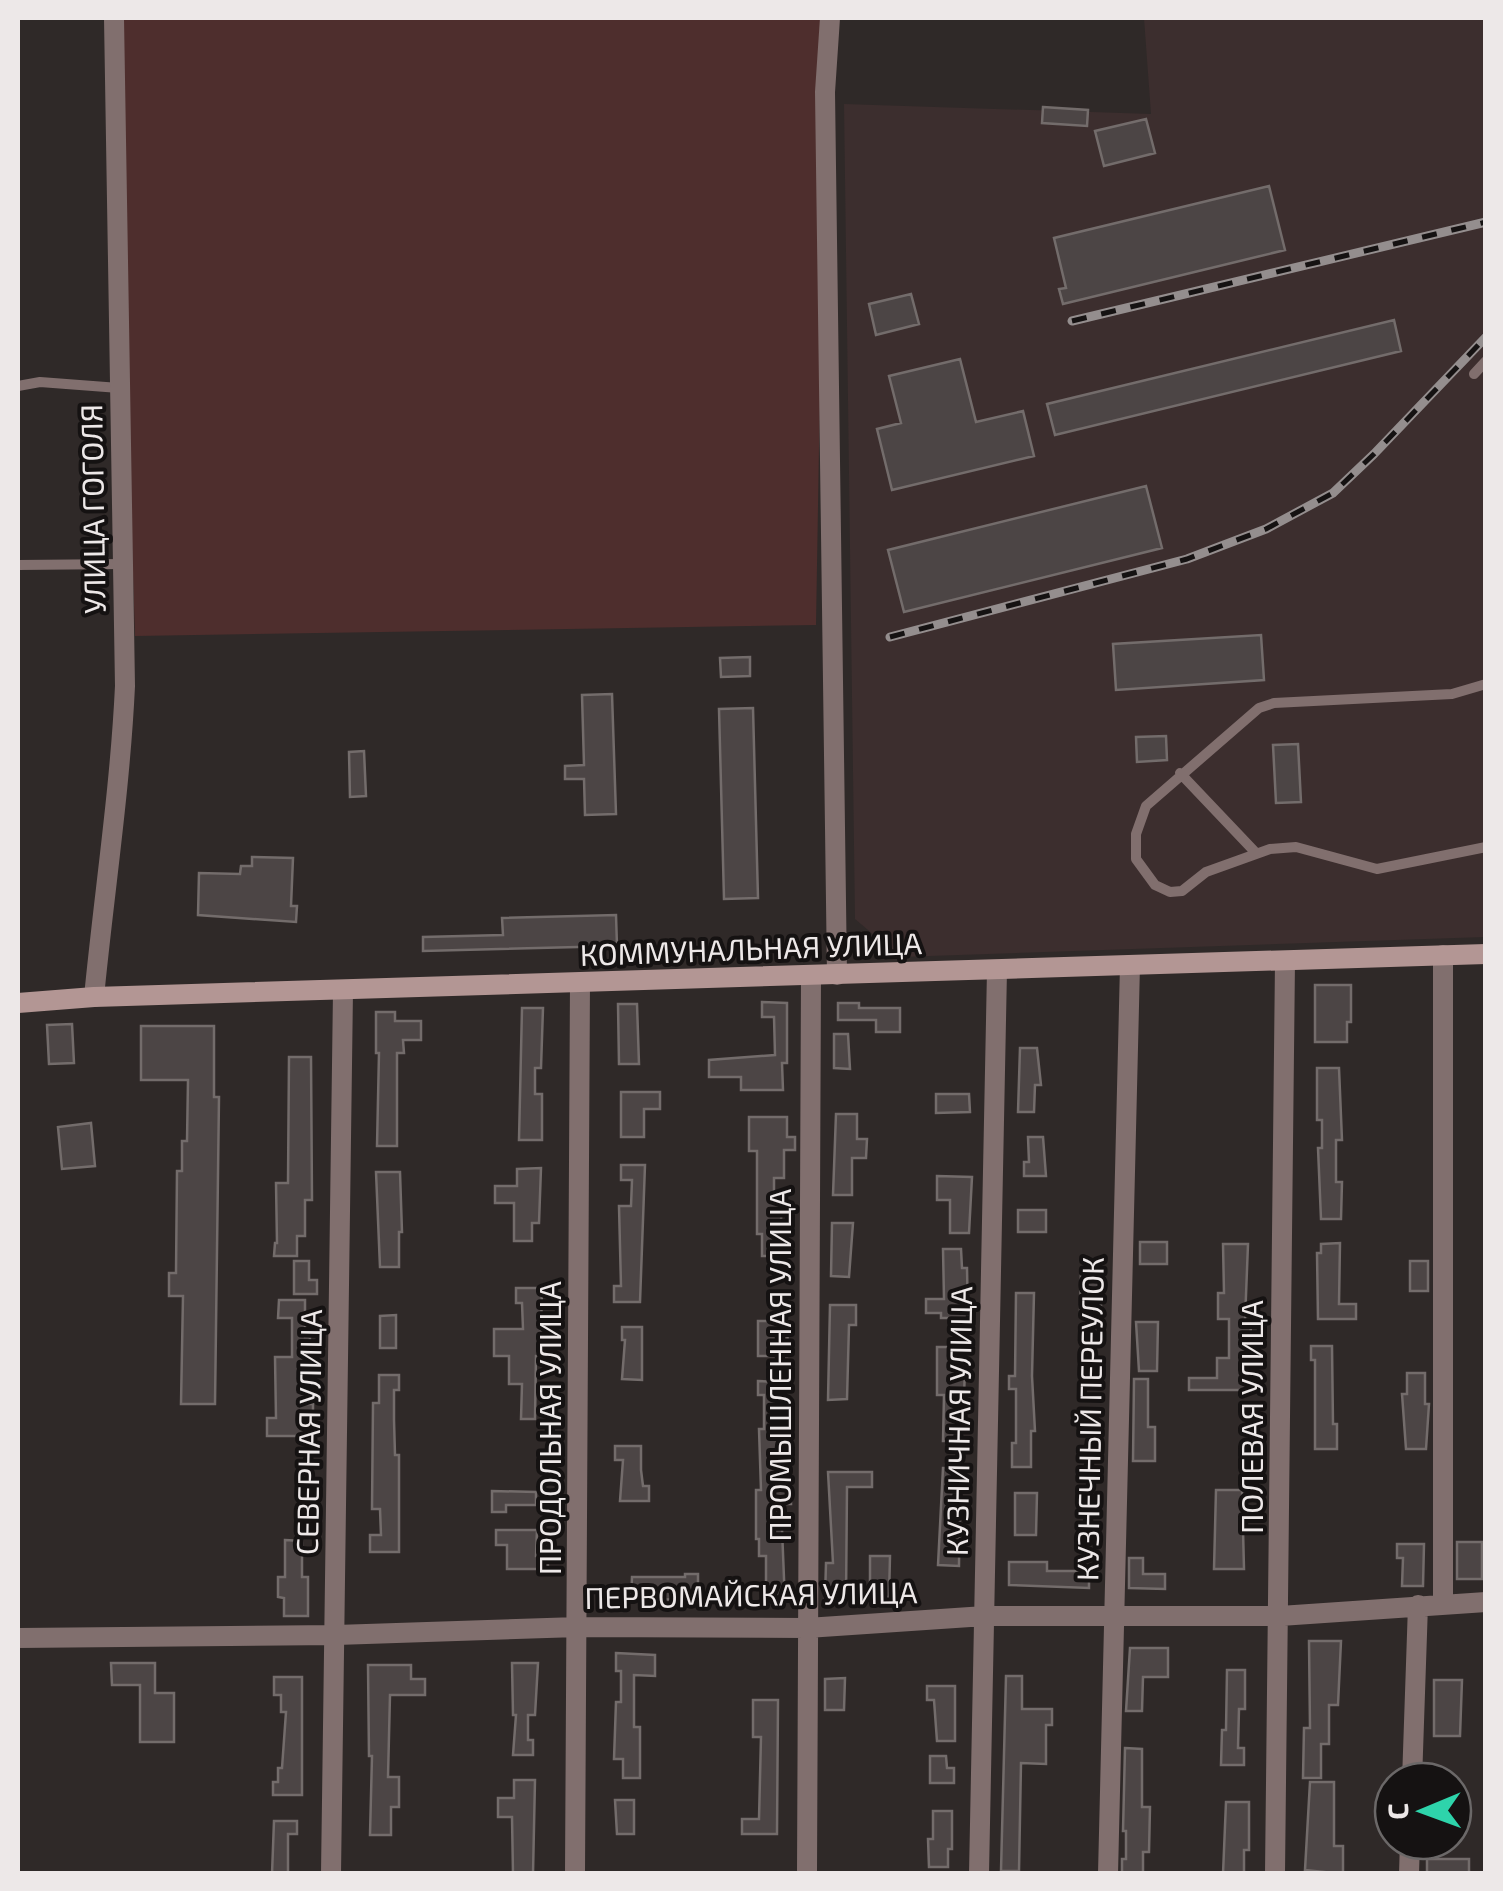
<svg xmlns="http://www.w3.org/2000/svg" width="1503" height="1891" font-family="'Exo 2',sans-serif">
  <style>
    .built { fill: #3c2e2e }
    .green { fill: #4e2e2d }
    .building { fill: #4c4545; stroke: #736c6b; stroke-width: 2.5 }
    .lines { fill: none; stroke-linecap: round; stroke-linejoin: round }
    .lane { stroke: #816f6e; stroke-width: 10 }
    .street { stroke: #816f6e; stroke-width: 20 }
    .secondary { stroke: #b39694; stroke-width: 20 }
    .rail-casing { stroke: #948e8e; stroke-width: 9 }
    .rail { stroke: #151212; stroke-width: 5; stroke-dasharray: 15; stroke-linecap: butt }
    .labels { text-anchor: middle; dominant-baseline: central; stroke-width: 8; stroke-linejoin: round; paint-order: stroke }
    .street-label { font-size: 30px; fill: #ede8e8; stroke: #151212 }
  </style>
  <rect width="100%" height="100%" fill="#2f2928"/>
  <!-- built -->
  <path class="built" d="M1144 18H1485V937L900 957 855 919 844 104 1151 114Z"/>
  <!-- green -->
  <path class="green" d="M115 18H830L825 92 816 625 135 636Z"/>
  <!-- building -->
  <path class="building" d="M1043 107 1088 110 1087 126 1042 123Z
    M1146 119 1155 153 1104 166 1095 131Z
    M1269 186 1285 250 1063 304 1059 289 1066 288 1054 238Z
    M911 294 919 324 876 335 869 304Z
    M1394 320 1401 351 1055 435 1047 404Z
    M960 359 976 422 1023 411 1034 456 892 490 877 429 901 423 889 376Z
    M1146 486 1162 548 904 612 888 550Z
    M1261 635 1264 680 1116 690 1113 644Z
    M750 657V676L721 677 720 658Z
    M612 694 616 814 585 815 584 779H565V766L584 765 582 695Z
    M753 708 758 898 724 899 719 709Z
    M1166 736 1167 760 1137 762 1136 737Z
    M1298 744 1301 802 1276 803 1273 745Z
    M364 751 366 796 350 797 349 752Z
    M252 857 293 858 291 906H297L296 922 198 915 199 873 240 874 241 866H252Z
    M616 915 617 946 423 951V937L503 935 502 918Z
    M1315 985H1351V1022H1347V1042H1315Z
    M762 1002 787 1003V1063H782L783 1090H741V1077H709V1060L775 1055 774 1017H762Z
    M838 1003H859V1008H900V1032H876V1020H838Z
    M618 1004H637L639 1064H619Z
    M522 1008H543L541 1068H535V1094H542V1140H519Z
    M376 1012H395V1021H421V1040H403L404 1053H397V1146H377L379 1053H376Z
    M72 1024 74 1063 49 1064 47 1025Z
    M141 1026H214V1097H219L215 1404H181L183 1296H169V1273H176L177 1171H182V1141H187L188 1080H141Z
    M834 1034H848L850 1069 834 1068Z
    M1020 1048H1037L1041 1085H1035L1034 1112H1018Z
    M289 1057H311L312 1200H305V1236H297V1256H274L275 1243H277L276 1183H288Z
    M1317 1068H1339L1342 1140H1336V1182H1342L1341 1219H1321L1318 1148H1322V1120H1317Z
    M621 1092H660V1109H644V1137H621Z
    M936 1094H969L970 1112 936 1113Z
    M836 1114H857V1139H867L866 1158H852V1195H833Z
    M749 1117H787V1137H795V1150H784V1178H774V1203H782L779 1256H762V1234H757V1151H749Z
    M91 1123 95 1166 62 1169 58 1127Z
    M1028 1137H1043L1046 1176H1024V1162H1029Z
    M621 1165H645L640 1302H614V1286H621L619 1206H631L632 1180H621Z
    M541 1168 539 1223H532V1241H514V1203H495V1186H517V1169Z
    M376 1172H400L402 1232H399V1267H380Z
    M937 1176 972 1177 969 1233H950V1200H937Z
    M1018 1210H1046V1232H1018Z
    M832 1223H853L849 1277 831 1276Z
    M1140 1242H1167V1264H1140Z
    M1340 1243 1339 1304H1356V1319H1318L1317 1253H1321V1244Z
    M1223 1244H1248L1245 1321H1251L1249 1390H1189V1378H1217V1358H1229V1319H1218V1293H1224Z
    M943 1249H961L962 1268H967L968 1318H941V1313H926V1299H944Z
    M294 1261H309V1280H317V1294H294Z
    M1410 1261H1428V1291H1410Z
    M1081 1272H1101V1312H1080Z
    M516 1288H542L541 1330H544V1356H536L535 1419H521L522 1384H509V1356H494V1329H523L522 1303H516Z
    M1016 1293H1034L1032 1376 1035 1431H1031V1467H1012V1443H1016V1389H1009V1376H1015Z
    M279 1300H305V1337H310L307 1404H313V1436H267V1418H276L275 1357H292V1318H278Z
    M830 1305H856V1325H849L847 1399 828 1400Z
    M396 1315V1348H380V1316Z
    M758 1321H788L787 1356H758Z
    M1136 1322H1158L1157 1371H1139Z
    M622 1327H642V1380L622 1379 625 1340H622Z
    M1311 1346H1332L1333 1424H1337V1449H1315V1360H1311Z
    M937 1347H966L962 1441H943L944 1395H937Z
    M1407 1373H1425V1404H1429L1426 1449H1406L1402 1394H1407Z
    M379 1375H399V1390H394V1420L395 1455H399V1552H370V1535H381L380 1509H372L373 1403H379Z
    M1134 1379H1148V1427H1155V1461H1133Z
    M758 1381 783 1382 784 1481H791V1504H781L785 1603H766V1556H759V1539H756V1490H761L759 1429H764V1395H758Z
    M615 1446H641V1470L643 1486H649V1501H620L623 1460H615Z
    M943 1468H960L959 1566 938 1565Z
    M828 1472H872V1487H847L846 1599H825L826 1563H833Z
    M1216 1490H1242L1244 1569H1214Z
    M492 1491 536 1492V1505H506V1512H492Z
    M1015 1493H1037L1036 1535H1015Z
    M496 1530H537L536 1556H548V1569H507V1545H496Z
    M285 1540 302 1541V1577H308V1616H284V1598L278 1597V1577H285Z
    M1457 1542H1482V1579H1457Z
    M1397 1544H1424L1423 1586H1402L1403 1558H1397Z
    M870 1556H890L889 1597H870Z
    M1129 1558H1143V1574H1165V1589L1129 1588Z
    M1009 1562H1047V1571H1089V1588L1009 1585Z
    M685 1574H698V1599L631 1600 632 1577H685Z
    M1309 1641H1341L1338 1705H1329V1744H1321V1778H1303L1304 1728H1310Z
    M1130 1648H1168V1677H1143L1142 1711H1126Z
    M616 1653 655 1655V1676L634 1675V1727H640V1778H623V1759H614L616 1702H621V1671H616Z
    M111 1663H155V1693H174V1742H140V1685H112Z
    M512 1663H538L535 1715H528V1740H533V1755H513L516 1715H513Z
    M368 1665H411V1679H425V1695H390L388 1777H399V1807H391V1835H370L372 1756H369Z
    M1227 1670H1245V1709H1239L1238 1748H1244V1765H1221L1222 1730H1226Z
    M1006 1676H1022V1709H1052V1725H1046V1764L1021 1763 1019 1871H1001Z
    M274 1677H302V1795H273V1782H278V1768H282L286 1712H281V1695H274Z
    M845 1678 844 1710H825V1679Z
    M1434 1680H1462L1460 1736H1434Z
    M927 1686H955V1741H937L934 1700H927Z
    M753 1700H778L777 1834H742V1819H759L761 1737H753Z
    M1125 1748 1142 1749V1807H1150L1149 1852H1143V1874H1122V1859H1126V1831H1123Z
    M930 1756H946L947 1768H954V1783H930Z
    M514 1780H535L533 1874H513L512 1817H498V1798H514Z
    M1310 1782H1334V1846H1343V1874L1305 1870Z
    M615 1800H634V1834H617Z
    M1226 1802H1249V1850H1244V1874H1223Z
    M933 1811H952V1849H948V1867H929L928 1839H933Z
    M274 1821H297V1834H288V1874H272Z
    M1427 1859H1469V1874H1427Z"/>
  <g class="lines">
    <!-- lane -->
    <path class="lane" d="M1474 374 1486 361
      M18 386 40 382 119 388
      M18 565 123 564
      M1486 684 1452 694 1274 703 1259 708 1146 806 1136 834V859L1155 885 1170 892 1182 891 1206 872 1270 849 1296 847 1377 869 1486 847
      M1180 773 1256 853"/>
    <!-- street -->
    <path class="street" d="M830 18 825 92 837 975
      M94 997C104 894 120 791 125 686L114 18
      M1443 1603V955
      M18 1638 336 1635 578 1627 807 1628 985 1616H1280L1486 1602
      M1412 1781 1418 1605
      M331 1874 343 991
      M575 1874 580 983
      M807 1874 811 976
      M979 1874 997 970
      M1108 1874 1130 965
      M1275 1874 1285 961
      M1409 1874 1410 1841"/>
    <!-- secondary -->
    <path class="secondary" d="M18 1003 94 997 1486 954"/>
    <defs>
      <path id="rail" d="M1072 321 1486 222
        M890 637 1187 559 1266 529 1333 493 1374 454 1486 337"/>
    </defs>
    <!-- rail casing -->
    <use href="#rail" class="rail-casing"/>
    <!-- rail -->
    <use href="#rail" class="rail"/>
  </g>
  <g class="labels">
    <!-- street labels -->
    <g class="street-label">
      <text transform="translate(92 509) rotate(-91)">УЛИЦА ГОГОЛЯ</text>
      <text transform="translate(751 948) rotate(-2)">КОММУНАЛЬНАЯ УЛИЦА</text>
      <text transform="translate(779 1365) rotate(-90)">ПРОМЫШЛЕННАЯ УЛИЦА</text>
      <text transform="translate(1251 1417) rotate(-90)">ПОЛЕВАЯ УЛИЦА</text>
      <text transform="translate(1089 1419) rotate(-89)">КУЗНЕЧНЫЙ ПЕРЕУЛОК</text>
      <text transform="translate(958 1421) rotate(-89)">КУЗНИЧНАЯ УЛИЦА</text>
      <text transform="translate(549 1428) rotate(-90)">ПРОДОЛЬНАЯ УЛИЦА</text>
      <text transform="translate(308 1432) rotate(-89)">СЕВЕРНАЯ УЛИЦА</text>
      <text transform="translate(751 1594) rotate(-1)">ПЕРВОМАЙСКАЯ УЛИЦА</text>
    </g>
  </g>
  <!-- border -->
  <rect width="1503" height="1891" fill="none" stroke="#ede8e8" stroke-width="40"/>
  <!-- north arrow -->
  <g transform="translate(1423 1811) rotate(269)"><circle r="48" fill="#151212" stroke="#6b6868" stroke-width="2.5"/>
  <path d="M0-8L18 38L0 25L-18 38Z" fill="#2ed4ab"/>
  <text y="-15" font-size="28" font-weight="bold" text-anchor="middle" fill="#ede8e8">С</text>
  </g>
</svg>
